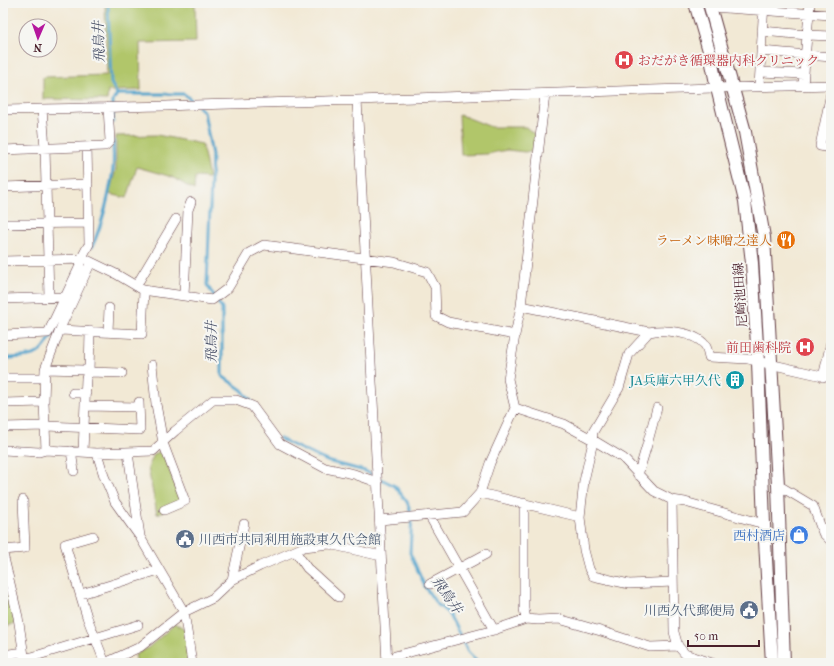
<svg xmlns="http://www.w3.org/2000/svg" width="834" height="666" font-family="'IM FELL French Canon','Noto Serif JP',serif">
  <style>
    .green { fill: #b1c66a; stroke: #7e724a }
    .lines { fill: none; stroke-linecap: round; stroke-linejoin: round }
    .stream { stroke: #51a3cc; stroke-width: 3 }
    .minor-casing { stroke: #633d44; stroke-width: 10 }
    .major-casing { stroke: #633d44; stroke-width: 14 }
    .minor { stroke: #fff; stroke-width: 9 }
    .major { stroke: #fff; stroke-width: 12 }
    .labels { text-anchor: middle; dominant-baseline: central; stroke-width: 4; stroke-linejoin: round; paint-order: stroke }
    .health-label { font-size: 13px; fill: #be3a42; stroke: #f6f6f2; text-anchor: start }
    .food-label { font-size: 13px; fill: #c56008; stroke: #f6f6f2; text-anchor: end }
    .street-label { font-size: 13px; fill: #4a1f2b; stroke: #f6f6f2 }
    .culture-label { font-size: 13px; fill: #0d838f; stroke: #f6f6f2; text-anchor: end }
    .shop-label { font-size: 13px; fill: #366cbe; stroke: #f6f6f2; text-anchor: end }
    .service-label { font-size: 13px; fill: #4e5e75; stroke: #f6f6f2; text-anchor: start }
    .water-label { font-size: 14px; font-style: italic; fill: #4d546b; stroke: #f6f6f2 }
  </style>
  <rect width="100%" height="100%" fill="#f6f6f2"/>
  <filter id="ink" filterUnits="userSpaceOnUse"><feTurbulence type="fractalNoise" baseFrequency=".025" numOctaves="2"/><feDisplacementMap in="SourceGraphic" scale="8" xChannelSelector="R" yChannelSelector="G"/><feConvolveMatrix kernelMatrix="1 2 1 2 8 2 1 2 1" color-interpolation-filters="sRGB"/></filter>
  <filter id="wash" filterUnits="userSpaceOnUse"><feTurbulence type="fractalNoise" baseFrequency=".012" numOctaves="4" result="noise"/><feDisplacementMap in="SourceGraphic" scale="16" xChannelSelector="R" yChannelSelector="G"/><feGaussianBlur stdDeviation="0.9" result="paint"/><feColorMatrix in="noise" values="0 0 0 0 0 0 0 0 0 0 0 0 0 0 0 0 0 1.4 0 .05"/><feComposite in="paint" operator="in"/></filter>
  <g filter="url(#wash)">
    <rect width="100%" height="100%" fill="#f2e9d5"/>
    <!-- green -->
    <path class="green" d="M105 3H195L196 42 140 43 141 90 108 91 107 100 43 99V77L107 75Z
      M459 115 466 117 491 127H526L536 136 535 150 525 152 507 150 496 152 488 154 461 155Z
      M157 135 202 144 209 178 195 177 194 190 172 177 137 167 127 198 109 194 116 169V136Z
      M162 451 183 505 157 514 148 468 154 454Z
      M3 565 16 624 3 626Z
      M175 624 185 630 189 663H137L135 655 148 648Z"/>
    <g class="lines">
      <!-- stream -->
      <path class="stream" d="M108 3 111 83 117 94H184L195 103
        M199 107 204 112 212 155 207 285 222 309V376L242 390 253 404
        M113 122V101L117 94
        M92 247C102 225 110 193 113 169 114 160 113 150 113 141
        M9 358C35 356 42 357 53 332
        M280 438 284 441 327 461 365 471 395 486 407 502 412 515 410 553 425 587 436 603 449 614 468 652 479 663"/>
    </g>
  </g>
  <g filter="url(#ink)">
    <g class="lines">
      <defs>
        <path id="minor" d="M711 7 831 15
          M762 31 807 35 810 3
          M761 51 831 57
          M760 72 804 74
          M759 86 764 3
          M803 86 807 35 831 36
          M831 93 820 146 831 148
          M357 100 387 663
          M42 109 45 148 49 297
          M3 110C279 105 555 91 831 85
          M3 150 105 146 110 141 108 107
          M3 187 88 184
          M3 224 88 223
          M3 261 85 259 116 274 143 290 212 300 228 288 249 253 264 245 394 262 427 272 435 287 436 316 448 322 515 335 521 306 545 94
          M136 286 176 219
          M184 296 188 210 191 202
          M3 299 65 297
          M521 306 649 332C664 329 695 332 705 345 707 347 708 353 709 357L748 359 831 378
          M60 330 142 334 144 290
          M108 332 109 308
          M649 332 629 354 619 388 593 432 592 446 584 481 580 517 584 550 589 569 593 576 629 584 673 582
          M3 335 48 333 79 268 81 259 89 244 87 147
          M515 335 508 379 515 408 564 424 593 440 623 458 654 491 672 500 685 502 764 524
          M152 365 156 404 163 443 185 501 164 510
          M45 369 84 370 89 372 122 373
          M823 377 831 342
          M3 378H45
          M73 393H86
          M3 403 44 402
          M85 406 139 407
          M3 427 46 426 140 430 139 402
          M3 450 39 452 46 450 97 453 104 476 115 502 140 537 184 612 192 663
          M46 450 44 402 45 369 63 322 91 262
          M71 451 74 471
          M83 452 86 378 89 372 90 331
          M97 453 153 451 175 431 213 400H236L252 406 280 444 325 468 354 474 371 480 378 483
          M128 453 140 536
          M638 475 647 445 657 408
          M778 485 813 506 823 533 831 541
          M480 493 580 517
          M672 500 674 632 678 646
          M524 503V609L526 619
          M429 515 494 630
          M380 520 463 512 480 493 490 463 515 408
          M93 536 65 544 87 617 105 663
          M3 550 25 548 23 500
          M295 551 307 568 339 597
          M3 554 18 617 25 662
          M232 580 244 524
          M430 584 486 554
          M81 594 159 570
          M3 655 23 652
          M24 658 32 657 138 625
          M105 663 140 647 184 612 213 598 232 580 260 566 304 547 329 544 381 556
          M389 663 395 656 494 630 526 619 538 620 559 619 604 632 650 647 678 646 685 654 712 663"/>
        <path id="major" d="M695 3 710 54 717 88 745 201 752 263 758 362 764 524 772 663
          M709 3 745 132 764 237 778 485 784 663"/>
      </defs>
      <!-- minor casing -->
      <use href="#minor" class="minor-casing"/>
      <!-- major casing -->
      <use href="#major" class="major-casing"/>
      <!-- minor -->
      <use href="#minor" class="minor"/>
      <!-- major -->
      <use href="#major" class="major"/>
    </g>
  </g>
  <!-- icons -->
  <defs>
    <symbol id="hospital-disc" viewBox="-11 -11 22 22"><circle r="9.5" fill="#e0444e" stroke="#f6f6f2"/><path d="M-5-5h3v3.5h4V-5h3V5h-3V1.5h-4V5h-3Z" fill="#fff"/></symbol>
    <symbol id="restaurant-disc" viewBox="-11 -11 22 22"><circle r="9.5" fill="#e8710a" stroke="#f6f6f2"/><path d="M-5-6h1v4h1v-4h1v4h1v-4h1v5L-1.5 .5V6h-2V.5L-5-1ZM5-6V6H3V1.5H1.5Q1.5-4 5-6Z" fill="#fff"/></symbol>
    <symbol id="building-disc" viewBox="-11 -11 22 22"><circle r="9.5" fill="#0f9aa8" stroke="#f6f6f2"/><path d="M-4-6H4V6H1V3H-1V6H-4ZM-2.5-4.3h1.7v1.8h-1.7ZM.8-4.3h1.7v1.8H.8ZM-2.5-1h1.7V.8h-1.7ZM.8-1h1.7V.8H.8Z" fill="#fff"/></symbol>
    <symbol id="shop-disc" viewBox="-11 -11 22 22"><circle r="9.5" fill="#3f7fe0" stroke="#f6f6f2"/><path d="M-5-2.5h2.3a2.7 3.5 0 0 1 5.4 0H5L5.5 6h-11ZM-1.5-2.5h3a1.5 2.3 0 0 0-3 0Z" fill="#fff"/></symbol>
    <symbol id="civic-disc" viewBox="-11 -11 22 22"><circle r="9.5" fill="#5c6f8a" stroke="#f6f6f2"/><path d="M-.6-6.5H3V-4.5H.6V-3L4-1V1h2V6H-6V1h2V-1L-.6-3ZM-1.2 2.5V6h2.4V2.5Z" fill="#fff"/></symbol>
  </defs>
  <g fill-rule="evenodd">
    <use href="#hospital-disc" x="613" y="49" width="22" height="22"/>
    <use href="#restaurant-disc" x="775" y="229" width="22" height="22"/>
    <use href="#hospital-disc" x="794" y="336" width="22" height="22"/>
    <use href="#building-disc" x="724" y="369" width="22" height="22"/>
    <use href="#shop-disc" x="788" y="524" width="22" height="22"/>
    <use href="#civic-disc" x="174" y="528" width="22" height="22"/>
    <use href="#civic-disc" x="738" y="599" width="22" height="22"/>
  </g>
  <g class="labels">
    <!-- health labels -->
    <g class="health-label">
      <text x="638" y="60">おだがき循環器内科クリニック</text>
      <text x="791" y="347" text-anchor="end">前田歯科院</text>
    </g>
    <!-- food labels -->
    <g class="food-label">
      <text x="772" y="240">ラーメン味噌之達人</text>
    </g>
    <!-- street labels -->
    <g class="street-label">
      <text transform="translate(740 295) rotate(-94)">尼崎池田線</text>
    </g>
    <!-- culture labels -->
    <g class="culture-label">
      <text x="721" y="380">JA兵庫六甲久代</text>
    </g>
    <!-- shop labels -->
    <g class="shop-label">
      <text x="785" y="535">西村酒店</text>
    </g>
    <!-- service labels -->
    <g class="service-label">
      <text x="199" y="539">川西市共同利用施設東久代会館</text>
      <text x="735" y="610" text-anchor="end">川西久代郵便局</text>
    </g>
    <!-- water labels -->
    <g class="water-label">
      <text transform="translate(99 42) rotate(-92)">飛鳥井</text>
      <text transform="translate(211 342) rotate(-90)">飛鳥井</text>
      <text transform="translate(447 595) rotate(55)">飛鳥井</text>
    </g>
  </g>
  <!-- margin -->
  <rect width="834" height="666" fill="none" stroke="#f6f6f2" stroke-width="16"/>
  <!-- north arrow -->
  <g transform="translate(38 38) rotate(182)"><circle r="19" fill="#f6f6f2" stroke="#b1a0a2"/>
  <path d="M0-3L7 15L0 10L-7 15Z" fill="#b5179e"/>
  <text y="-6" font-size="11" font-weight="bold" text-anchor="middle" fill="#4a1f2b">N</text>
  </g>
  <!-- scale -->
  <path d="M688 640v6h71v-6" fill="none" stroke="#4a1f2b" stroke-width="2"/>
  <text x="694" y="640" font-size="12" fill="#4a1f2b" stroke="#f6f6f2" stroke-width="3" paint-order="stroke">50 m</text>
</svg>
